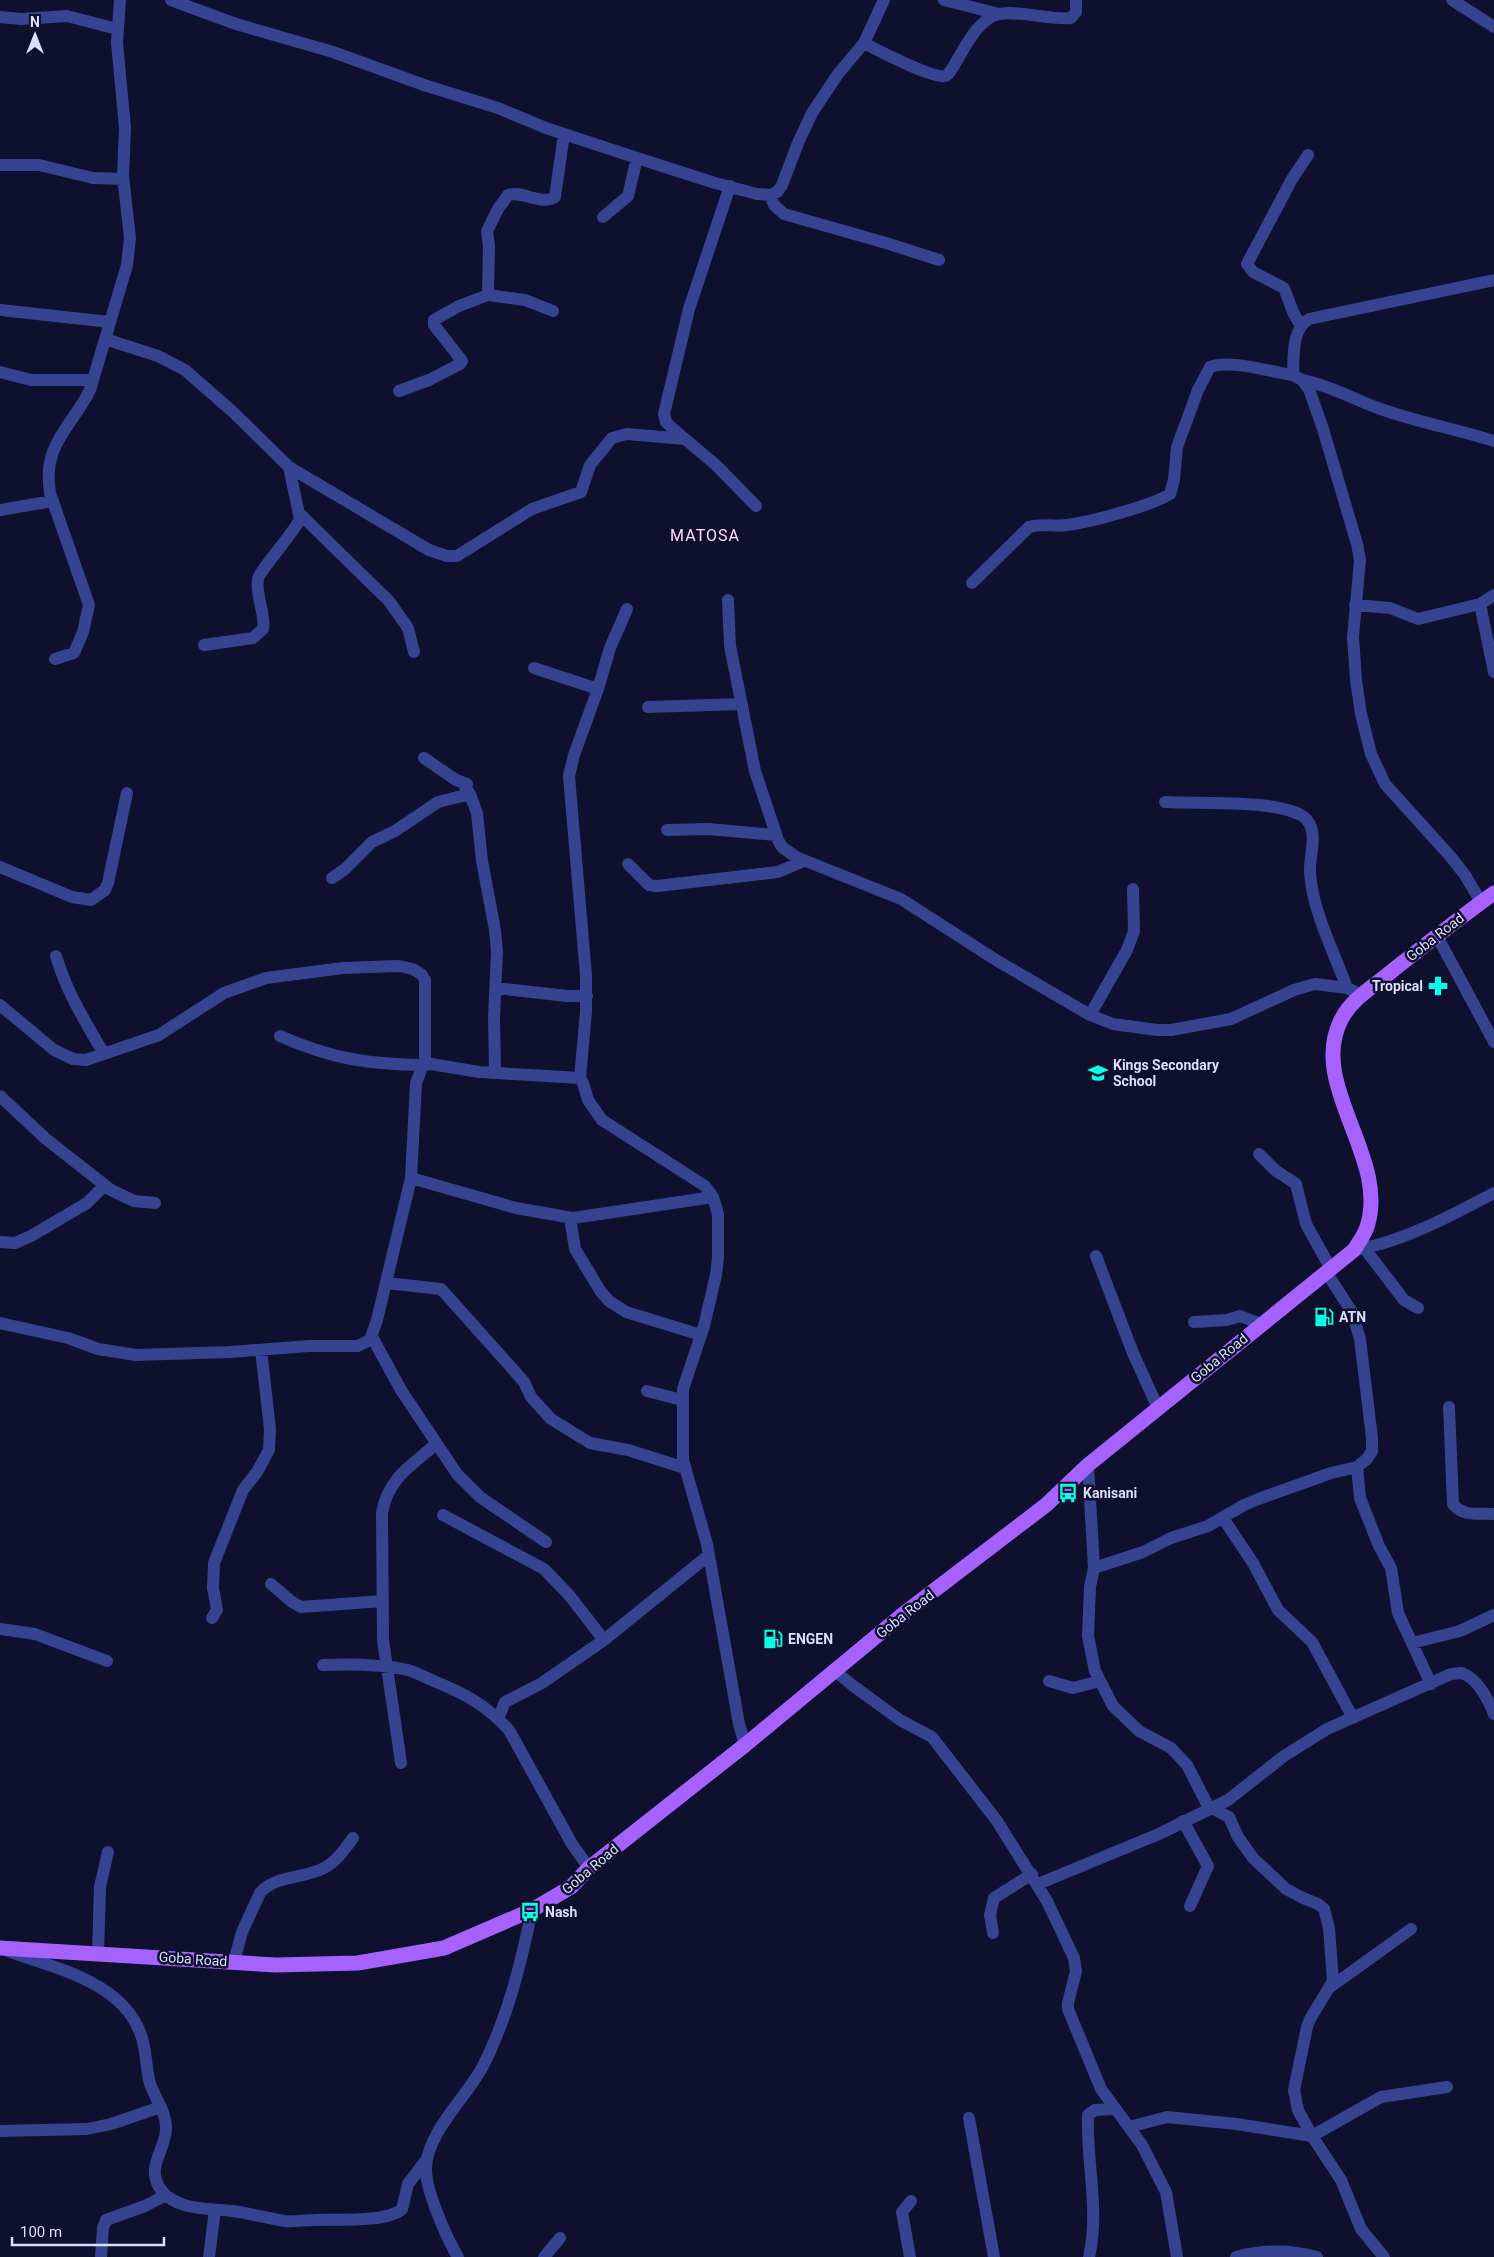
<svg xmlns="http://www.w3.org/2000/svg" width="1494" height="2257" font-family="Roboto,sans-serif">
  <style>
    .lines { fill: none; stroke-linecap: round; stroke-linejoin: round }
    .minor { stroke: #354391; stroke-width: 12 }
    .major { stroke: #a662ff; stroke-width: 15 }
    .labels { text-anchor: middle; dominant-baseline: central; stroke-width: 5; stroke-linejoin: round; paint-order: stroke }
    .street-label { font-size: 14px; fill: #dbdeff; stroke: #0f0f2e }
    .poi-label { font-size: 14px; font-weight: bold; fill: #dbdeff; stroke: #0f0f2e; text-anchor: start }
    .quarter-label { font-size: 16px; letter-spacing: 1px; fill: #ffddf9; stroke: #0f0f2e }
  </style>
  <rect width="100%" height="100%" fill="#0f0f2e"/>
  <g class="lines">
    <!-- minor -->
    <path class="minor" d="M171 0 236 24 333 52 424 85 498 108 546 128 637 158 715 183 757 194 770 195 777 192 782 185 798 143 812 113 838 74 864 43 884 0
      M944 0 999 14
      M1452 0 1494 27
      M0 17 21 19 67 16 117 29
      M864 43C877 50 933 79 945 76 956 72 970 21 999 14 1016 10 1050 20 1071 18L1076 12V0
      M0 165H39L93 178 123 179
      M730 186 689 309 664 414 666 422 672 428 716 465 756 506
      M770 195 774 205 784 214 886 243 939 260
      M603 217 628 196 637 158
      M488 295 525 300 553 311
      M0 310 110 322
      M1301 326 1293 312 1284 288 1253 272 1247 264 1292 179 1308 155
      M105 339 158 356 185 370 233 412 289 467 429 550 447 556H457L532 509 581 492 590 465 612 438 627 434 685 439
      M0 372 31 380H93
      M1293 375C1294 357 1291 330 1309 319L1494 280
      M1302 380C1329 385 1353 399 1378 408 1416 422 1456 429 1494 441
      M399 391 429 380 460 364 462 361 459 357 434 325V320L459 306 488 295 489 246 487 231 498 209 508 195C523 190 541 206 555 197L564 134
      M0 510 53 501
      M300 514 389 601 408 628 414 652
      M972 583 1029 527C1041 523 1054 527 1067 525 1090 522 1151 506 1170 494L1174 480 1177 447 1198 390 1210 367C1229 359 1271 372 1293 375L1302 380 1309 389 1323 429 1357 544 1360 560 1353 637 1356 680 1361 714 1371 754 1385 784 1450 856 1465 875 1481 902
      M728 600 730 646 755 771 778 840 782 847 796 857 901 899 996 960 1090 1015 1113 1024 1157 1030H1171L1231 1019 1294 990 1315 984 1347 988 1362 995
      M1480 604 1494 672
      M1355 605 1390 608 1418 619 1480 604 1494 595
      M204 645 253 638 263 629C266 613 255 596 258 579 259 571 293 534 300 519L289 467
      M55 659 74 653 83 632 89 605 50 493C42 444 71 428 90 390L127 265 130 238 123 176 125 128 117 43 120 0
      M534 668 598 689
      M648 707 742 704
      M424 758 456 780 467 784 465 787 470 794 477 813 482 861 495 930 497 952 494 1017 495 1073
      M1165 802C1197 804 1279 799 1304 817 1320 830 1309 855 1310 872 1312 910 1334 952 1347 988
      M667 830 708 829 776 835
      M628 864 649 885 657 886 778 872 804 861
      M0 867 72 897 91 900 105 890 108 883 127 793
      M332 878 345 869 372 842 395 831 438 802 470 794
      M1437 936 1494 1042
      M56 956C66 991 86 1023 104 1054
      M496 988 567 996H587
      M0 1005 54 1050 73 1059 86 1060 159 1035 224 993 266 978 343 968 399 966 413 969 422 975 425 980V1064
      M1090 1015 1127 950 1134 931 1133 889
      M280 1036C332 1059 367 1064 423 1065
      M580 1078 586 1012V976L569 776 574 755 598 689 610 648 627 609
      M0 1096 46 1139 111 1190 134 1201 155 1203
      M1259 1154 1275 1170 1296 1184 1306 1224 1331 1269
      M411 1178 516 1208 573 1218 713 1197
      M570 1218 575 1249 601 1292 609 1301 626 1312 701 1335
      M0 1242 15 1243 31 1236 87 1203 105 1185
      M1365 1249 1404 1300 1418 1308
      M1354 1250C1401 1243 1452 1215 1494 1193
      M1096 1256 1133 1353 1158 1408
      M386 1283 441 1289 511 1367 524 1382 531 1397 551 1419 590 1443 628 1450 685 1468
      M1194 1322 1227 1320 1240 1316 1261 1324
      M0 1323 68 1338 98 1349 136 1355 230 1352 309 1346H358L370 1340 377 1320 411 1178 416 1083 423 1065 431 1064 479 1072 580 1078 583 1083 588 1100 602 1120 705 1186 713 1197 718 1214V1258L716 1275 704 1326 683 1389V1460L707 1544 739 1724 745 1745
      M372 1337 401 1390 457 1474 480 1497 546 1542
      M647 1391 682 1400
      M1449 1407 1453 1504C1463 1517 1479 1513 1494 1514
      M1088 1465 1094 1568 1090 1587 1088 1636 1095 1671 1113 1706 1139 1731 1171 1748 1187 1765 1208 1806 1229 1817 1238 1837 1253 1858 1286 1889 1303 1898 1318 1904 1324 1909 1329 1928 1333 1981 1310 2019 1307 2027 1294 2090 1298 2110 1312 2136 1341 2180 1361 2229 1384 2257
      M1357 1467 1360 1498 1379 1546 1391 1568 1398 1613 1431 1684
      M443 1515 544 1569 569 1595 604 1640
      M1223 1518 1253 1563 1278 1610 1312 1642 1353 1718
      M1094 1568 1143 1552 1171 1538 1208 1526 1244 1505 1261 1498 1331 1473 1357 1467 1367 1459 1372 1451V1438L1360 1339 1352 1312 1326 1272
      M271 1584 292 1602 301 1607 383 1601
      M212 1618 217 1610 213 1588 214 1563 243 1490 257 1472 269 1450 270 1429 261 1350
      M0 1629 35 1634 107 1661
      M1412 1643 1460 1631 1494 1615
      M323 1665C351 1664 380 1664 408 1670 418 1673 426 1678 436 1682 466 1694 487 1706 509 1730L572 1844 589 1868
      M834 1670 852 1685 900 1720 932 1737 997 1821 1047 1901 1074 1958 1076 1971 1068 2003V2009L1101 2089 1142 2145 1166 2192 1177 2257
      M1049 1681 1073 1688 1100 1681
      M498 1719 505 1702 542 1683 604 1640 709 1555
      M401 1763 383 1640 382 1513C388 1478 411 1466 436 1444
      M1183 1821 1208 1866 1190 1906
      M1038 1884 1159 1834 1228 1800 1284 1756 1327 1729 1451 1674 1462 1673C1478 1679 1488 1699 1494 1714
      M993 1933 990 1915 994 1898 1032 1874
      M8 1951C55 1968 123 1982 141 2035 146 2049 146 2065 149 2080 153 2096 167 2112 166 2129 165 2152 145 2167 161 2190 177 2211 209 2208 232 2211 249 2213 266 2218 284 2221 294 2222 304 2220 314 2220 334 2219 387 2223 402 2209L408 2184 427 2159
      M98 1954 100 1887 108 1852
      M234 1962 242 1932 260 1893C275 1875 303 1879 324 1868 336 1862 345 1849 353 1838
      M1329 1988 1411 1929
      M969 2118 994 2257
      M1129 2127 1167 2117 1236 2124 1312 2136 1381 2097 1447 2087
      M0 2131 87 2129 111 2124 161 2107
      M101 2257 103 2228 106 2220 145 2206 166 2195
      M209 2257 215 2210
      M458 2257C447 2239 425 2189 426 2168 427 2132 467 2097 483 2066 508 2017 521 1963 532 1910
      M544 2257 560 2238
      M910 2257 902 2212 911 2201
      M1089 2257C1100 2209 1086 2163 1088 2115L1095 2110 1114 2109
      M1236 2257C1262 2250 1291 2250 1317 2257"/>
    <!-- major -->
    <path class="major" d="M0 1948 276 1965 358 1963 444 1948 532 1910 571 1887 589 1868 745 1745 902 1615 1046 1505 1088 1465 1354 1250C1358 1243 1364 1236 1367 1227 1390 1157 1306 1084 1342 1018 1352 999 1375 985 1392 971 1425 945 1459 918 1494 893"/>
  </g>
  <!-- icons -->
  <defs>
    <symbol id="pharmacy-bare" viewBox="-9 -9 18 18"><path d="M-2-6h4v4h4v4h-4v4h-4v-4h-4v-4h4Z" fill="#07ffe8" stroke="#0f0f2e" stroke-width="2.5" paint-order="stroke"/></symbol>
    <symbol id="school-bare" viewBox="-9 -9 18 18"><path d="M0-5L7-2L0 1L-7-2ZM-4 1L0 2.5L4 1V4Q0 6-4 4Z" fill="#07ffe8" stroke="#0f0f2e" stroke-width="2.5" paint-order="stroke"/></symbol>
    <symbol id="fuel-bare" viewBox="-9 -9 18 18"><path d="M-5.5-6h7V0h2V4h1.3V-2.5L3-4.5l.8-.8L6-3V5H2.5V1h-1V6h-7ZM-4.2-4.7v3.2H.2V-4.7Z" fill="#07ffe8" stroke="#0f0f2e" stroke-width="2.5" paint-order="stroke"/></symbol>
    <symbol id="bus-bare" viewBox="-9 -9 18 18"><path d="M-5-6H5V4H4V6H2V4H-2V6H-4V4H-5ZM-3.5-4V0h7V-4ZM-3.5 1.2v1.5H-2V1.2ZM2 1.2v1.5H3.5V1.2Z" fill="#07ffe8" stroke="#0f0f2e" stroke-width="2.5" paint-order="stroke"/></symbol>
  </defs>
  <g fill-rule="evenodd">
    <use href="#pharmacy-bare" x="1424" y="972" width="28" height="28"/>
    <use href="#school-bare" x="1084" y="1059" width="28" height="28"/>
    <use href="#fuel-bare" x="1310" y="1303" width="28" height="28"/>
    <use href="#bus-bare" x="1054" y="1479" width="28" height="28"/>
    <use href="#fuel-bare" x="759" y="1625" width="28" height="28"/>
    <use href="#bus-bare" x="516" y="1898" width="28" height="28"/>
  </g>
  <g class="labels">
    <!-- street labels -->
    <g class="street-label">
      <text transform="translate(1435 937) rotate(-38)">Goba Road</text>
      <text transform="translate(1219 1358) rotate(-39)">Goba Road</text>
      <text transform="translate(905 1614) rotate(-38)">Goba Road</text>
      <text transform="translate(590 1869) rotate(-40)">Goba Road</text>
      <text transform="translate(193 1959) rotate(4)">Goba Road</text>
    </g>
    <!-- poi labels -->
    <g class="poi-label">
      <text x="1423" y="986" text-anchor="end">Tropical</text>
      <text x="1113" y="1065">Kings Secondary<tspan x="1113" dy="16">School</tspan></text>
      <text x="1339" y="1317">ATN</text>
      <text x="1083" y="1493">Kanisani</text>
      <text x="788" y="1639">ENGEN</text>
      <text x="545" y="1912">Nash</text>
    </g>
    <!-- quarter labels -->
    <g class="quarter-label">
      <text x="705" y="535">MATOSA</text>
    </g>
  </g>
  <!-- north arrow -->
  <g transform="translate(35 35)" stroke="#0f0f2e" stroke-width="4" paint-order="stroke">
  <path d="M0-4L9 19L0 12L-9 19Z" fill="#dbdeff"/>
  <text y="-8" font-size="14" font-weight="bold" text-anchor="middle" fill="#dbdeff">N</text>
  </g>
  <!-- scale -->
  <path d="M12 2237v8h152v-8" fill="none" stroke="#dbdeff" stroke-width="2.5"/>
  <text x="20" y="2237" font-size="15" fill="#dbdeff" stroke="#0f0f2e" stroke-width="4" paint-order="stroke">100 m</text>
</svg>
